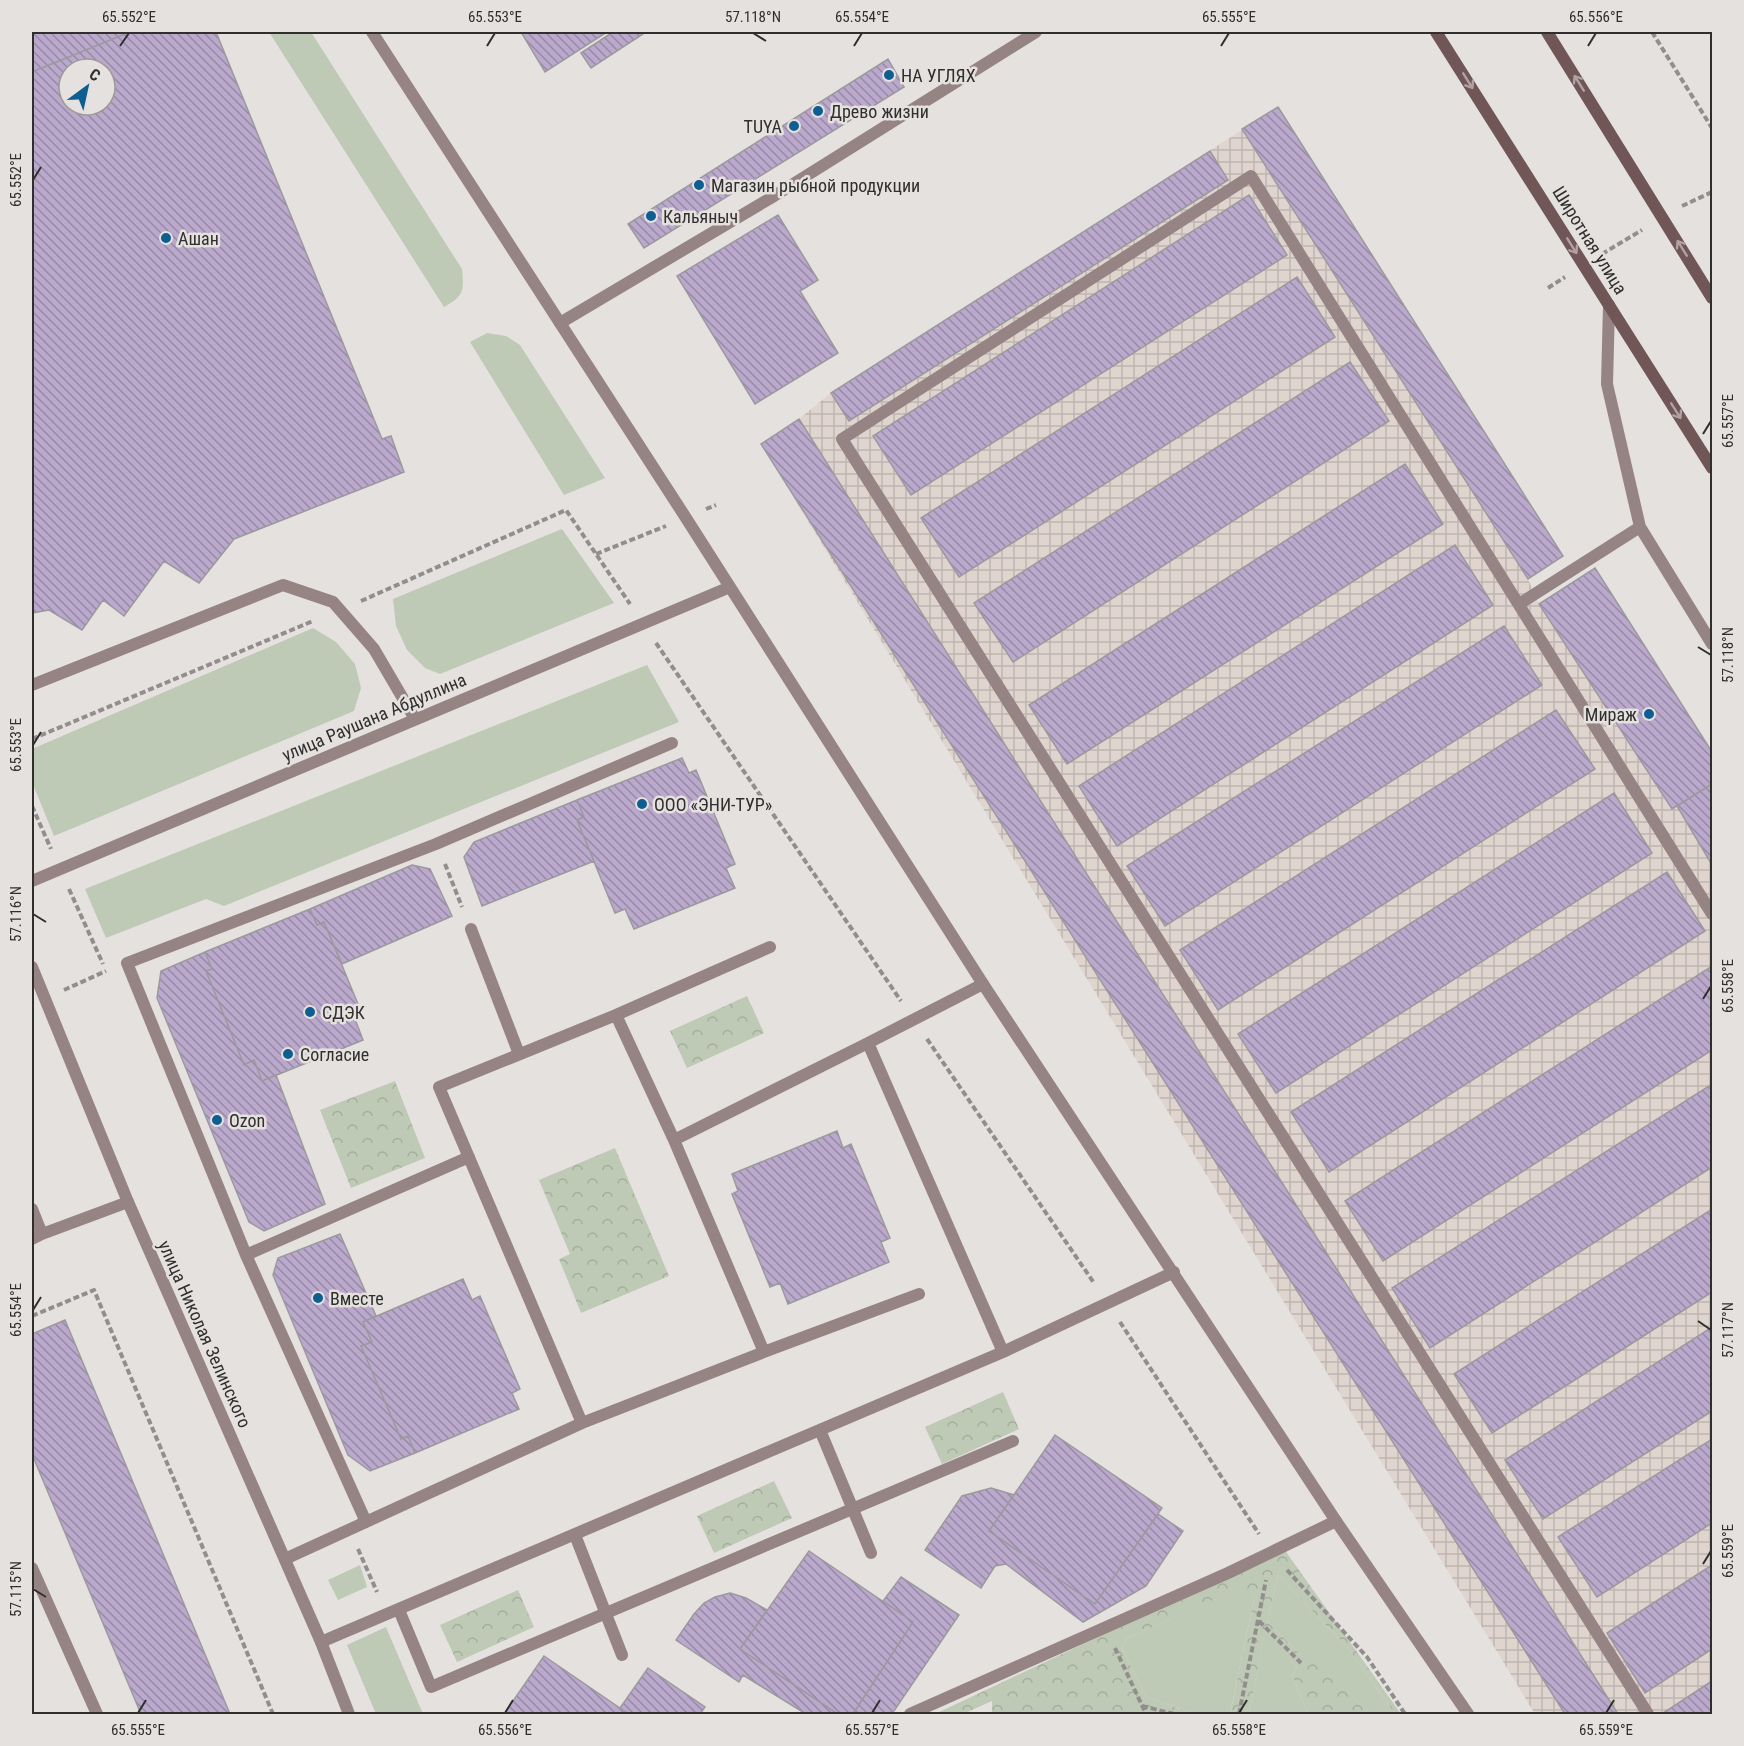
<svg xmlns="http://www.w3.org/2000/svg" width="1744" height="1746" font-family="'Roboto Condensed',sans-serif">
  <style>
    .industrial { fill: url(#industrial-grid) }
    .green { fill: #becab5 }
    .forest { fill: url(#forest-crowns) }
    .building { fill: url(#building-back-hatch); stroke: #9b999d; stroke-width: 1.5; fill-rule: evenodd }
    .lines { fill: none; stroke-linecap: round; stroke-linejoin: round }
    .path { stroke: #918e8d; stroke-width: 4; stroke-dasharray: 6 3; stroke-linecap: butt }
    .lane { stroke: #968384; stroke-width: 12 }
    .street { stroke: #968384; stroke-width: 12 }
    .secondary { stroke: #705657; stroke-width: 12 }
    .oneway { stroke: #b0a2a2 }
    .ticks { fill: none; stroke: #302f2e; stroke-width: 2 }
    .poi-dot { fill: #0e5e91; stroke: #e5e1df; stroke-width: 2 }
    .labels { text-anchor: middle; dominant-baseline: central; stroke-width: 5; stroke-linejoin: round; paint-order: stroke }
    .poi-label { font-size: 18px; fill: #302f2e; stroke: #e5e1df; text-anchor: start }
    .street-label { font-size: 18px; fill: #302f2e; stroke: #e5e1df }
    .neatline { fill: none; stroke: #302f2e; stroke-width: 2 }
    .ticks-label { font-size: 15px; text-anchor: middle; fill: #302f2e }
  </style>
  <defs>
    <pattern id="industrial-grid" width="8" height="8" patternUnits="userSpaceOnUse" patternTransform="scale(1.5)"><rect width="8" height="8" fill="#dfd4ce"/><path d="M0 4h8M4 0v8" fill="none" stroke="#c0b6b1"/></pattern>
    <pattern id="forest-crowns" width="20" height="18" patternUnits="userSpaceOnUse" patternTransform="scale(1.5)"><rect width="20" height="18" fill="#becab5"/><path d="M2 6a3 3 0 1 1 6 0M12 15a3 3 0 1 1 6 0" fill="none" stroke="#a4ae9c"/></pattern>
    <pattern id="building-back-hatch" width="6" height="6" patternUnits="userSpaceOnUse" patternTransform="scale(1.5)"><rect width="6" height="6" fill="#baa9cc"/><path d="M-1 5l2 2M0 0l6 6M5-1l2 2" fill="none" stroke="#988aa6"/></pattern>
  </defs>
  <rect width="100%" height="100%" fill="#e5e1df"/>
  <!-- industrial -->
  <path class="industrial" d="M1278 107 1563 556 1528 579 1539 604 1671 809 1712 784V1714H1535L761 444 799 419 831 393Z"/>
  <!-- green -->
  <path class="green" d="M269 32H311L462 269C464 291 464 296 444 307Z
    M487 333 506 336 520 345 605 478 564 495 470 342Z
    M562 529 614 603 440 674 425 668 407 650 396 626 393 599Z
    M313 628 336 642 355 664 361 688 354 711 54 836 32 782V749Z
    M647 665 679 722 224 906 206 899 106 938 85 889Z
    M360 1565 367 1587 338 1600 328 1580Z
    M1278 1575 1348 1648 1395 1714H1369L1310 1650 1304 1658 1267 1621Z
    M1243 1586 1255 1594 1230 1714H1196L1146 1697 1122 1648 1126 1639Z
    M386 1627 423 1714H376L347 1645Z
    M1264 1635 1297 1667 1292 1675 1308 1714H1249Z"/>
  <!-- forest -->
  <path class="forest" d="M747 996 764 1033 687 1068 670 1031Z
    M395 1081 425 1158 351 1188 320 1110Z
    M615 1148 669 1276 581 1313 559 1259 570 1254 539 1180Z
    M1003 1392 1019 1429 942 1464 925 1427Z
    M774 1481 792 1518 714 1553 697 1516Z
    M1284 1549 1401 1714H1395L1348 1648 1278 1575 1267 1621 1304 1658 1310 1649 1369 1714H1308L1292 1675 1297 1667 1264 1636 1249 1714H1230L1255 1594 1242 1587 1126 1639 1122 1648 1146 1697 1196 1714H990L992 1713V1701L963 1714H935Z
    M518 1590 534 1627 457 1662 440 1625Z"/>
  <!-- building -->
  <path class="building" d="M32 32H130L32 72Z
    M130 32H216L382 439 391 436 404 472 234 539 199 583 164 561 124 616 103 600 82 630 49 610 32 613V72ZM69 69H105V105H69Z
    M521 32H607L545 72Z
    M613 32H646L591 68 581 53Z
    M888 59 904 87 644 248 628 224Z
    M1278 107 1563 556 1528 579 1242 129Z
    M1210 151 1228 180 849 421 831 393Z
    M1249 195 1287 255 911 495 873 436Z
    M778 215 818 280 800 291 838 353 755 404 677 276Z
    M1297 277 1335 337 959 577 921 518Z
    M1350 362 1389 421 1013 662 974 603Z
    M799 419 1618 1714H1565L761 444Z
    M1405 464 1443 524 1067 764 1029 705Z
    M1455 545 1493 605 1117 846 1079 786Z
    M1595 568 1712 752V784L1672 809 1539 604Z
    M1504 626 1542 685 1165 926 1127 866Z
    M1556 710 1595 769 1218 1010 1180 950Z
    M682 758 689 773 696 770 735 864 726 868 735 888 634 929 625 909 615 913 577 820 584 817 577 800Z
    M1712 784V865L1677 806Z
    M1614 793 1652 853 1276 1093 1238 1034Z
    M577 800 584 817 577 820 594 861 482 906 464 857 474 842Z
    M412 865 430 869 452 916 342 964 324 922 317 925 310 909Z
    M1667 872 1705 931 1329 1172 1291 1112Z
    M310 909 317 925 324 922 363 1016 355 1019 363 1040 262 1081 254 1060 244 1065 206 971 212 969 205 952Z
    M205 952 212 969 206 971 244 1065 254 1060 262 1081 276 1075 325 1204 264 1231 249 1222 157 998 161 971Z
    M1712 966V1050L1383 1261 1345 1201Z
    M1712 1084V1167L1430 1348 1392 1288Z
    M837 1131 843 1148 851 1144 890 1238 881 1242 889 1262 788 1304 780 1283 770 1287 732 1194 738 1191 732 1174Z
    M1712 1209V1292L1492 1433 1454 1374Z
    M340 1234 376 1316 363 1322 372 1342 361 1346 401 1439 408 1436 415 1453 370 1471 348 1455 273 1275 278 1258Z
    M463 1279 472 1300 480 1296 520 1389 512 1393 519 1409 415 1453 408 1436 401 1439 361 1346 372 1342 363 1322Z
    M65 1320 230 1714H141L32 1454V1334Z
    M1712 1327V1411L1543 1519 1505 1460Z
    M1055 1435 1162 1508 1095 1604 989 1531Z
    M1712 1439V1523L1597 1597 1558 1537Z
    M991 1488 1014 1495 989 1531 1095 1604 1158 1514 1183 1531 1146 1586 1083 1622 1006 1564 995 1566 981 1588 925 1550 962 1496Z
    M809 1551 913 1622 853 1714H838L740 1649Z
    M1712 1565V1649L1645 1693 1607 1633Z
    M901 1577 959 1615 894 1711 886 1714H853L913 1622 883 1601Z
    M730 1593 746 1598 767 1610 740 1649 838 1714H806L743 1675 739 1682 676 1640 694 1614 704 1603 715 1597Z
    M544 1656 620 1708 629 1714H504Z
    M648 1668 705 1707 700 1714H629L620 1708Z
    M1712 1681V1714H1664L1663 1713Z"/>
  <g class="lines">
    <!-- path -->
    <path class="path" d="M1652 32 1712 128
      M1682 206 1712 192
      M1602 254 1642 230
      M1548 288 1565 277
      M706 509 716 505
      M596 554 666 526
      M361 601 566 510 630 604
      M656 643 901 1001
      M32 739 313 621
      M32 806 51 849
      M445 864 462 907
      M69 889 103 964
      M64 990 106 971
      M927 1039 1094 1283
      M32 1316 94 1290 273 1714
      M1120 1322 1259 1534
      M358 1549 377 1592
      M1287 1570 1367 1657 1405 1714
      M1259 1621 1301 1663
      M1115 1648 1146 1714
      M1142 1706 1174 1714
      M1239 1714 1266 1580"/>
    <!-- lane -->
    <path class="lane" d="M1609 305 1607 384 1640 527 1712 644
      M560 323 774 196 1036 32
      M1519 604 1640 527
      M32 685 283 585 333 602 374 649 415 719
      M471 929 519 1054
      M616 1015 770 947
      M868 1043 983 984
      M674 1140 764 1352
      M32 1209 42 1234 32 1239
      M42 1234 128 1202
      M246 1255 469 1157
      M582 1423 764 1352 919 1294
      M820 1430 871 1553
      M366 1522 246 1255 127 963 436 844 672 743
      M575 1535 622 1655
      M285 1559 582 1423 439 1087 616 1015 674 1140 868 1043 1003 1352
      M32 1568 97 1714
      M399 1610 431 1687 1013 1441
      M321 1642 1003 1352 1174 1272
      M910 1714 1228 1573 1336 1521
      M1648 1714 842 439 1251 176 1712 914"/>
    <!-- street -->
    <path class="street" d="M372 32 686 518 983 984 1336 1521 1468 1714
      M32 881 730 587
      M32 967 128 1202 321 1642 349 1714"/>
    <!-- secondary -->
    <path class="secondary" d="M1436 32 1712 468
      M1547 32 1712 298"/>
  </g>
  <!-- one-way arrows -->
  <defs><path id="oneway-shaft" d="M-6 0H5M1.5-3L5.5 0L1.5 3" fill="none" stroke-width="1.6" stroke-linecap="round" stroke-linejoin="round" transform="scale(1.5)"/></defs>
  <g class="oneway">
    <use href="#oneway-shaft" transform="translate(1468 81) rotate(58)"/>
    <use href="#oneway-shaft" transform="translate(1579 83) rotate(-122)"/>
    <use href="#oneway-shaft" transform="translate(1572 246) rotate(58)"/>
    <use href="#oneway-shaft" transform="translate(1682 248) rotate(-122)"/>
    <use href="#oneway-shaft" transform="translate(1676 411) rotate(58)"/>
  </g>
  <!-- ticks -->
  <path class="ticks" d="M753 33 766 41M120 46 129 33M487 46 495 33M854 46 862 33M1221 46 1229 33M1588 46 1596 33M33 180 41 167M1703 434 1711 421M1698 647 1711 655M33 745 41 732M33 914 46 922M1703 999 1711 986M33 1310 41 1297M1698 1321 1711 1330M1703 1564 1711 1551M33 1589 46 1597M138 1713 146 1700M505 1713 513 1700M872 1713 880 1700M1239 1713 1247 1700M1606 1713 1614 1700"/>
  <!-- markers -->
  <g class="poi-dot">
    <circle cx="889" cy="75" r="6"/>
    <circle cx="818" cy="111" r="6"/>
    <circle cx="794" cy="126" r="6"/>
    <circle cx="699" cy="185" r="6"/>
    <circle cx="651" cy="216" r="6"/>
    <circle cx="166" cy="238" r="6"/>
    <circle cx="1649" cy="714" r="6"/>
    <circle cx="642" cy="804" r="6"/>
    <circle cx="310" cy="1012" r="6"/>
    <circle cx="288" cy="1054" r="6"/>
    <circle cx="217" cy="1120" r="6"/>
    <circle cx="318" cy="1298" r="6"/>
  </g>
  <g class="labels">
    <!-- poi labels -->
    <g class="poi-label">
      <text x="901" y="75">НА УГЛЯХ</text>
      <text x="830" y="111">Древо жизни</text>
      <text x="782" y="126" text-anchor="end">TUYA</text>
      <text x="711" y="185">Магазин рыбной продукции</text>
      <text x="663" y="216">Кальяныч</text>
      <text x="178" y="238">Ашан</text>
      <text x="1637" y="714" text-anchor="end">Мираж</text>
      <text x="654" y="804">ООО «ЭНИ-ТУР»</text>
      <text x="322" y="1012">СДЭК</text>
      <text x="300" y="1054">Согласие</text>
      <text x="229" y="1120">Ozon</text>
      <text x="330" y="1298">Вместе</text>
    </g>
    <!-- street labels -->
    <g class="street-label">
      <text transform="translate(1590 240) rotate(58)">Широтная улица</text>
      <text transform="translate(374 717) rotate(-23)">улица Раушана Абдуллина</text>
      <text transform="translate(205 1334) rotate(66)">улица Николая Зелинского</text>
    </g>
  </g>
  <!-- border -->
  <rect width="1744" height="1746" fill="none" stroke="#e5e1df" stroke-width="66"/>
  <!-- north arrow -->
  <g transform="translate(87 87) rotate(33)"><circle r="28" fill="#e5e1df" stroke="#9d9a98" stroke-width="1.5"/>
  <path d="M0-4.5L10 22L0 15L-10 22Z" fill="#0e5e91"/>
  <text y="-9" font-size="16" font-weight="bold" text-anchor="middle" fill="#302f2e">С</text>
  </g>
  <rect x="33" y="33" width="1678" height="1680" class="neatline"/>
  <g class="ticks-label">
    <text x="129" y="22">65.552°E</text>
    <text x="495" y="22">65.553°E</text>
    <text x="753" y="22">57.118°N</text>
    <text x="862" y="22">65.554°E</text>
    <text x="1229" y="22">65.555°E</text>
    <text x="1596" y="22">65.556°E</text>
    <text transform="translate(16 180) rotate(-90)" y="5">65.552°E</text>
    <text transform="translate(1728 421) rotate(-90)" y="5">65.557°E</text>
    <text transform="translate(1728 655) rotate(-90)" y="5">57.118°N</text>
    <text transform="translate(16 745) rotate(-90)" y="5">65.553°E</text>
    <text transform="translate(16 914) rotate(-90)" y="5">57.116°N</text>
    <text transform="translate(1728 986) rotate(-90)" y="5">65.558°E</text>
    <text transform="translate(16 1310) rotate(-90)" y="5">65.554°E</text>
    <text transform="translate(1728 1330) rotate(-90)" y="5">57.117°N</text>
    <text transform="translate(1728 1551) rotate(-90)" y="5">65.559°E</text>
    <text transform="translate(16 1589) rotate(-90)" y="5">57.115°N</text>
    <text x="138" y="1735">65.555°E</text>
    <text x="505" y="1735">65.556°E</text>
    <text x="872" y="1735">65.557°E</text>
    <text x="1239" y="1735">65.558°E</text>
    <text x="1606" y="1735">65.559°E</text>
  </g>
</svg>
